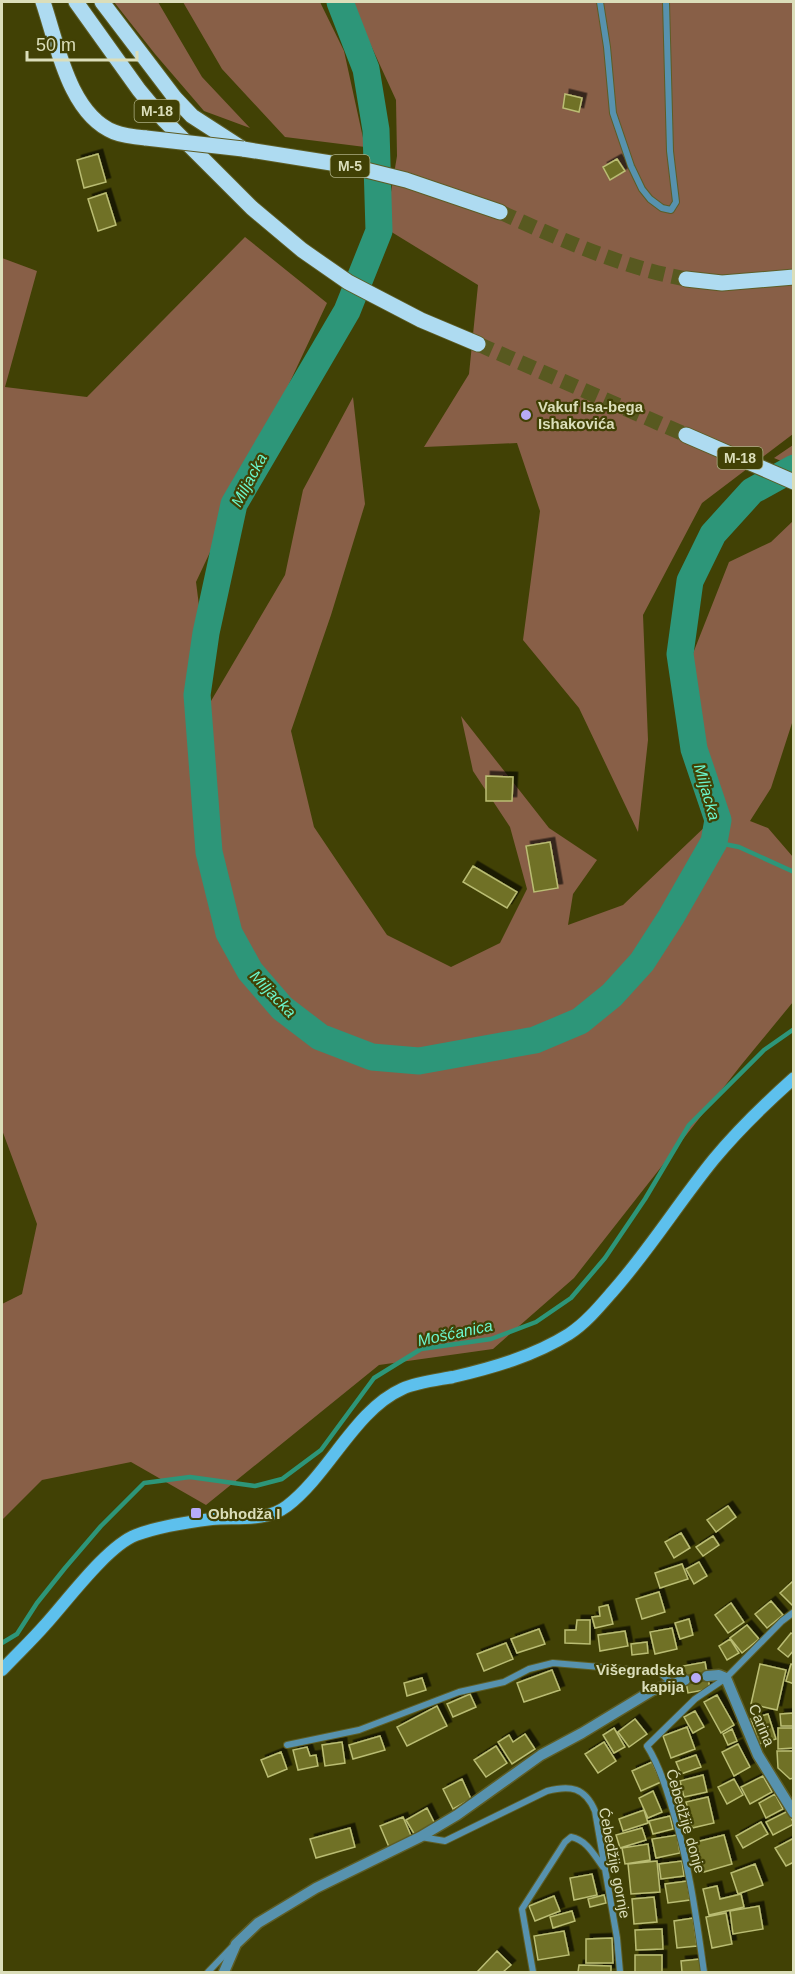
<svg xmlns="http://www.w3.org/2000/svg" width="795" height="1974" font-family="Helvetica,sans-serif">
  <style>
    .green { fill: #885f47 }
    .lines { fill: none; stroke-linecap: round; stroke-linejoin: round }
    .stream { stroke: #2d9679; stroke-width: 4.5 }
    .river { stroke: #2d9679; stroke-width: 27 }
    .building { fill: #707128; stroke: #babd73; stroke-width: 1.5; filter: url(#shadow) }
    .tertiary-tunnel { stroke: #585920; stroke-width: 10; stroke-dasharray: 10 5; stroke-linecap: butt }
    .primary-tunnel { stroke: #585920; stroke-width: 15; stroke-dasharray: 15 8; stroke-linecap: butt }
    .minor-casing { stroke: #5d5d26; stroke-width: 8 }
    .tertiary-casing { stroke: #5d5d26; stroke-width: 13 }
    .secondary-casing { stroke: #5d5d26; stroke-width: 14 }
    .primary-casing { stroke: #5d5d26; stroke-width: 17 }
    .minor { stroke: #5792ae; stroke-width: 6 }
    .tertiary { stroke: #5792ae; stroke-width: 10 }
    .secondary { stroke: #5dc0ed; stroke-width: 12 }
    .primary { stroke: #aedbf1; stroke-width: 15 }
    .primary-bridge-casing { stroke: #5d5d26; stroke-width: 17; stroke-linecap: butt }
    .primary-bridge { stroke: #aedbf1; stroke-width: 15 }
    .poi-dot { fill: #b7abf8; stroke: #414105; stroke-width: 2 }
    .labels { text-anchor: middle; dominant-baseline: central; stroke-width: 4.5; stroke-linejoin: round; paint-order: stroke }
    .shield { fill: #414105; stroke: #adaf84; stroke-width: 1.5 }
    .shield-label { font-size: 14px; font-weight: bold; fill: #dbdeba }
    .poi-label { font-size: 15px; font-weight: bold; fill: #dbdeba; stroke: #414105; text-anchor: start }
    .street-label { font-size: 15px; fill: #dbdeba; stroke: #414105 }
    .water-label { font-size: 16px; font-style: italic; fill: #6bf5cb; stroke: #414105 }
  </style>
  <defs>
    <filter id="shadow"><feDropShadow dx="4.5" dy="-4.5" stdDeviation="0" flood-color="#0009"/></filter>
  </defs>
  <rect width="100%" height="100%" fill="#414105"/>
  <!-- green -->
  <path class="green" d="M114 2H158L202 77 250 128 204 111 155 54Z
    M183 2H320L344 51 365 147 285 137 222 69Z
    M351 2H793V434L702 503 643 615 648 740 638 832 579 708 523 640 540 511 517 443 424 447 469 374 478 285 385 228 397 156 396 100Z
    M245 237 327 303 196 582 211 701 285 575 303 490 353 397 365 504 331 615 291 731 314 827 347 876 387 935 451 967 500 943 527 889 510 827 473 771 461 716 549 828 597 860 573 894 568 925 623 905 711 821 690 661 729 562 771 542 793 521V720L771 788 750 821 768 828 793 857V1002L742 1064 574 1278 493 1349 379 1365 206 1505 131 1462 42 1480 2 1520V1304L22 1294 37 1224 2 1130V258L37 271 5 387 87 397Z
    M793 445V466L774 458Z"/>
  <g class="lines">
    <!-- stream -->
    <path class="stream" d="M714 842 739 847 794 872
      M2 1643 17 1634 37 1603 65 1568 101 1526 144 1483 190 1477 255 1486 282 1479 321 1450 374 1378 421 1349 491 1339 536 1322 571 1298 605 1258 645 1199 689 1125 764 1050 794 1029"/>
    <!-- river -->
    <path class="river" d="M340 2 366 69 376 130 379 231 347 311 234 504 206 633 197 695 209 852 229 933 250 971 282 1008 320 1037 372 1057 419 1061 535 1040 580 1021 612 995 642 962 671 917 714 842 718 820 694 749 680 654 690 581 713 534 752 491 794 468"/>
  </g>
  <!-- building -->
  <path class="building" d="M565 94 582 98 579 112 563 108Z
    M98 154 106 182 84 188 77 160Z
    M617 159 625 171 610 180 603 167Z
    M106 193 116 225 98 231 88 199Z
    M486 776 513 777 512 801H486Z
    M550 842 558 888 534 892 526 846Z
    M473 866 517 892 507 908 463 882Z
    M728 1506 736 1517 716 1532 707 1520Z
    M681 1533 690 1548 674 1558 665 1542Z
    M713 1536 719 1545 703 1556 696 1547Z
    M699 1562 707 1576 694 1584 686 1569Z
    M682 1564 688 1579 660 1588 655 1573Z
    M792 1582 794 1584V1607L780 1593Z
    M659 1592 665 1612 642 1619 636 1599Z
    M771 1601 783 1615 767 1628 755 1614Z
    M731 1603 744 1622 728 1633 715 1615Z
    M608 1605 613 1624 595 1628 592 1617 600 1616 599 1607Z
    M689 1619 693 1635 680 1639 675 1623Z
    M577 1620H590V1644L565 1643V1630H576Z
    M747 1625 759 1639 742 1653 730 1638Z
    M672 1628 677 1649 655 1654 650 1632Z
    M539 1629 545 1644 517 1653 511 1639Z
    M625 1631 628 1646 600 1651 598 1635Z
    M791 1633 794 1635V1650L788 1657 778 1649Z
    M730 1639 739 1653 727 1660 719 1646Z
    M647 1642 648 1653 632 1655 631 1644Z
    M506 1643 513 1659 484 1671 477 1654Z
    M705 1662 710 1689 688 1693 683 1666Z
    M760 1664 786 1670 777 1710 751 1704Z
    M791 1664 794 1665V1684L786 1681Z
    M552 1670 560 1690 524 1702 517 1683Z
    M422 1678 426 1690 407 1696 404 1683Z
    M470 1694 476 1707 453 1717 447 1704Z
    M717 1695 734 1725 721 1733 704 1702Z
    M437 1706 447 1726 407 1746 397 1727Z
    M695 1711 704 1727 693 1733 684 1717Z
    M794 1713V1726H781L780 1714Z
    M768 1714 776 1739 759 1744 751 1719Z
    M635 1719 647 1734 629 1747 618 1732Z
    M687 1727 695 1749 671 1758 663 1736Z
    M614 1728 625 1747 614 1753 603 1735Z
    M778 1728H794V1748L778 1749Z
    M732 1729 737 1741 728 1745 723 1734Z
    M525 1734 535 1749 512 1764 498 1742 509 1735 513 1742Z
    M380 1736 385 1750 353 1759 349 1745Z
    M342 1742 345 1763 325 1766 322 1745Z
    M604 1742 616 1761 598 1773 585 1754Z
    M738 1744 750 1767 734 1776 722 1752Z
    M496 1746 507 1763 486 1777 474 1760Z
    M307 1747 310 1756 316 1755 318 1766 298 1770 293 1750Z
    M777 1751H794V1778L790 1779 778 1768Z
    M281 1752 287 1769 268 1777 261 1760Z
    M696 1755 701 1767 681 1774 676 1762Z
    M652 1762 661 1782 641 1791 632 1771Z
    M703 1775 707 1792 684 1797 680 1781Z
    M763 1776 772 1792 750 1804 741 1787Z
    M462 1779 471 1799 453 1809 443 1789Z
    M734 1779 743 1795 727 1804 718 1787Z
    M653 1791 662 1812 648 1818 639 1798Z
    M775 1794 783 1809 766 1818 759 1803Z
    M708 1797 714 1823 692 1828 686 1802Z
    M427 1808 436 1826 416 1837 406 1820Z
    M644 1810 648 1823 623 1831 619 1819Z
    M788 1811 794 1824 773 1835 766 1822Z
    M670 1816 673 1829 653 1834 649 1821Z
    M403 1817 412 1838 389 1847 380 1826Z
    M761 1822 768 1834 743 1848 736 1836Z
    M350 1828 355 1847 316 1858 310 1839Z
    M642 1828 646 1840 620 1848 616 1835Z
    M677 1835 680 1853 656 1858 652 1839Z
    M724 1835 732 1864 704 1872 696 1842Z
    M794 1838V1862L786 1866 775 1848Z
    M648 1844 650 1860 625 1864 622 1848Z
    M657 1861 660 1892 631 1894 628 1864Z
    M682 1861 684 1876 661 1879 659 1864Z
    M755 1864 763 1885 738 1894 731 1873Z
    M592 1874 597 1895 574 1900 570 1878Z
    M687 1881 690 1900 668 1903 665 1884Z
    M717 1886 720 1899 741 1894 744 1907 709 1915 703 1889Z
    M604 1895 606 1903 590 1907 588 1899Z
    M554 1896 560 1911 535 1921 529 1906Z
    M654 1897 657 1922 634 1924 632 1899Z
    M759 1906 763 1929 733 1934 730 1911Z
    M572 1911 575 1921 553 1928 550 1917Z
    M726 1913 732 1944 712 1948 706 1917Z
    M693 1918 697 1946 677 1948 674 1921Z
    M662 1929 663 1949 636 1950 635 1930Z
    M564 1931 569 1955 538 1960 534 1936Z
    M612 1938 613 1963H586V1939Z
    M497 1951 511 1965 503 1972H479L478 1971Z
    M635 1955H662V1972H635Z
    M700 1959 702 1972H682L681 1961Z
    M579 1965 611 1966V1972H578Z"/>
  <g class="lines">
    <!-- tertiary-tunnel -->
    <path class="tertiary-tunnel" d="M685 1680 707 1676"/>
    <!-- primary-tunnel -->
    <path class="primary-tunnel" d="M500 212C560 239 621 267 686 279
      M478 344 686 435"/>
    <defs>
      <path id="minor" d="M600 2 607 47 613 113 631 166 642 189 650 199 662 208 671 210 676 202 670 151 666 2
        M287 1745 359 1730 459 1692 504 1682 529 1669 553 1663 659 1672 673 1684
        M421 1837 445 1841 547 1791C570 1785 585 1787 595 1811L617 1938 620 1972
        M208 1972 231 1948
        M533 1972 522 1909 565 1842 571 1837C587 1840 594 1855 603 1867
        M704 1972C696 1914 688 1857 670 1801 664 1781 658 1763 647 1746L695 1699 726 1678 782 1621 794 1612"/>
      <path id="tertiary" d="M707 1676 719 1675 726 1678 758 1755 794 1813
        M224 1972 236 1944 258 1923 316 1888 420 1837 457 1815 541 1755 582 1733 653 1690 685 1680"/>
      <path id="secondary" d="M2 1670C16 1655 31 1641 45 1625 67 1601 107 1546 136 1535 160 1526 187 1522 212 1519 237 1517 266 1522 287 1506 329 1474 355 1410 402 1389 417 1382 437 1380 453 1377 492 1368 534 1356 569 1334 586 1323 600 1306 613 1291 650 1249 679 1202 714 1159 738 1130 766 1103 794 1078"/>
      <path id="primary" d="M43 2C57 43 69 114 114 132 124 136 135 137 146 138
        M76 2 139 90 164 120 252 208 302 250 348 282 421 320 478 344
        M102 2 175 98 192 116 243 149 350 166 406 180 500 212
        M686 279 722 283 794 277
        M686 435 794 482"/>
    </defs>
    <!-- minor casing -->
    <use href="#minor" class="minor-casing"/>
    <!-- tertiary casing -->
    <use href="#tertiary" class="tertiary-casing"/>
    <!-- secondary casing -->
    <use href="#secondary" class="secondary-casing"/>
    <!-- primary casing -->
    <use href="#primary" class="primary-casing"/>
    <!-- minor -->
    <use href="#minor" class="minor"/>
    <!-- tertiary -->
    <use href="#tertiary" class="tertiary"/>
    <!-- secondary -->
    <use href="#secondary" class="secondary"/>
    <!-- primary -->
    <use href="#primary" class="primary"/>
    <defs>
      <path id="primary-bridge" d="M146 138 243 149"/>
    </defs>
    <!-- primary-bridge casing -->
    <use href="#primary-bridge" class="primary-bridge-casing"/>
    <!-- primary-bridge -->
    <use href="#primary-bridge" class="primary-bridge"/>
  </g>
  <!-- markers -->
  <g class="poi-dot">
    <circle cx="526" cy="415" r="6"/>
    <rect x="190" y="1507" width="12" height="12" rx="3"/>
    <circle cx="696" cy="1678" r="6"/>
  </g>
  <g class="labels">
    <!-- shield labels -->
    <g class="shield">
      <rect x="134.5" y="100" width="45" height="22" rx="4.5"/>
      <rect x="330.5" y="155" width="39" height="22" rx="4.5"/>
      <rect x="717.5" y="447" width="45" height="22" rx="4.5"/>
    </g>
    <g class="shield-label">
      <text x="157" y="111">M-18</text>
      <text x="350" y="166">M-5</text>
      <text x="740" y="458">M-18</text>
    </g>
    <!-- poi labels -->
    <g class="poi-label">
      <text x="538" y="406">Vakuf Isa-bega<tspan x="538" dy="17">Ishakovića</tspan></text>
      <text x="208" y="1513">Obhodža I</text>
      <text x="684" y="1669" text-anchor="end">Višegradska<tspan x="684" dy="17">kapija</tspan></text>
    </g>
    <!-- street labels -->
    <g class="street-label">
      <text transform="translate(762 1725) rotate(67)">Carina</text>
      <text transform="translate(686 1821) rotate(74)">Ćebedžije donje</text>
      <text transform="translate(615 1863) rotate(79)">Ćebedžije gornje</text>
    </g>
    <!-- water labels -->
    <g class="water-label">
      <text transform="translate(249 480) rotate(-62)">Miljacka</text>
      <text transform="translate(707 792) rotate(74)">Miljacka</text>
      <text transform="translate(273 994) rotate(46)">Miljacka</text>
      <text transform="translate(455 1333) rotate(-12)">Mošćanica</text>
    </g>
  </g>
  <!-- border -->
  <rect width="795" height="1974" fill="none" stroke="#dbdeba" stroke-width="6"/>
  <!-- scale -->
  <path d="M27 51v9h110v-9" fill="none" stroke="#dbdeba" stroke-width="3"/>
  <text x="36" y="51" font-size="18" fill="#dbdeba" stroke="#414105" stroke-width="4.5" paint-order="stroke">50 m</text>
</svg>
